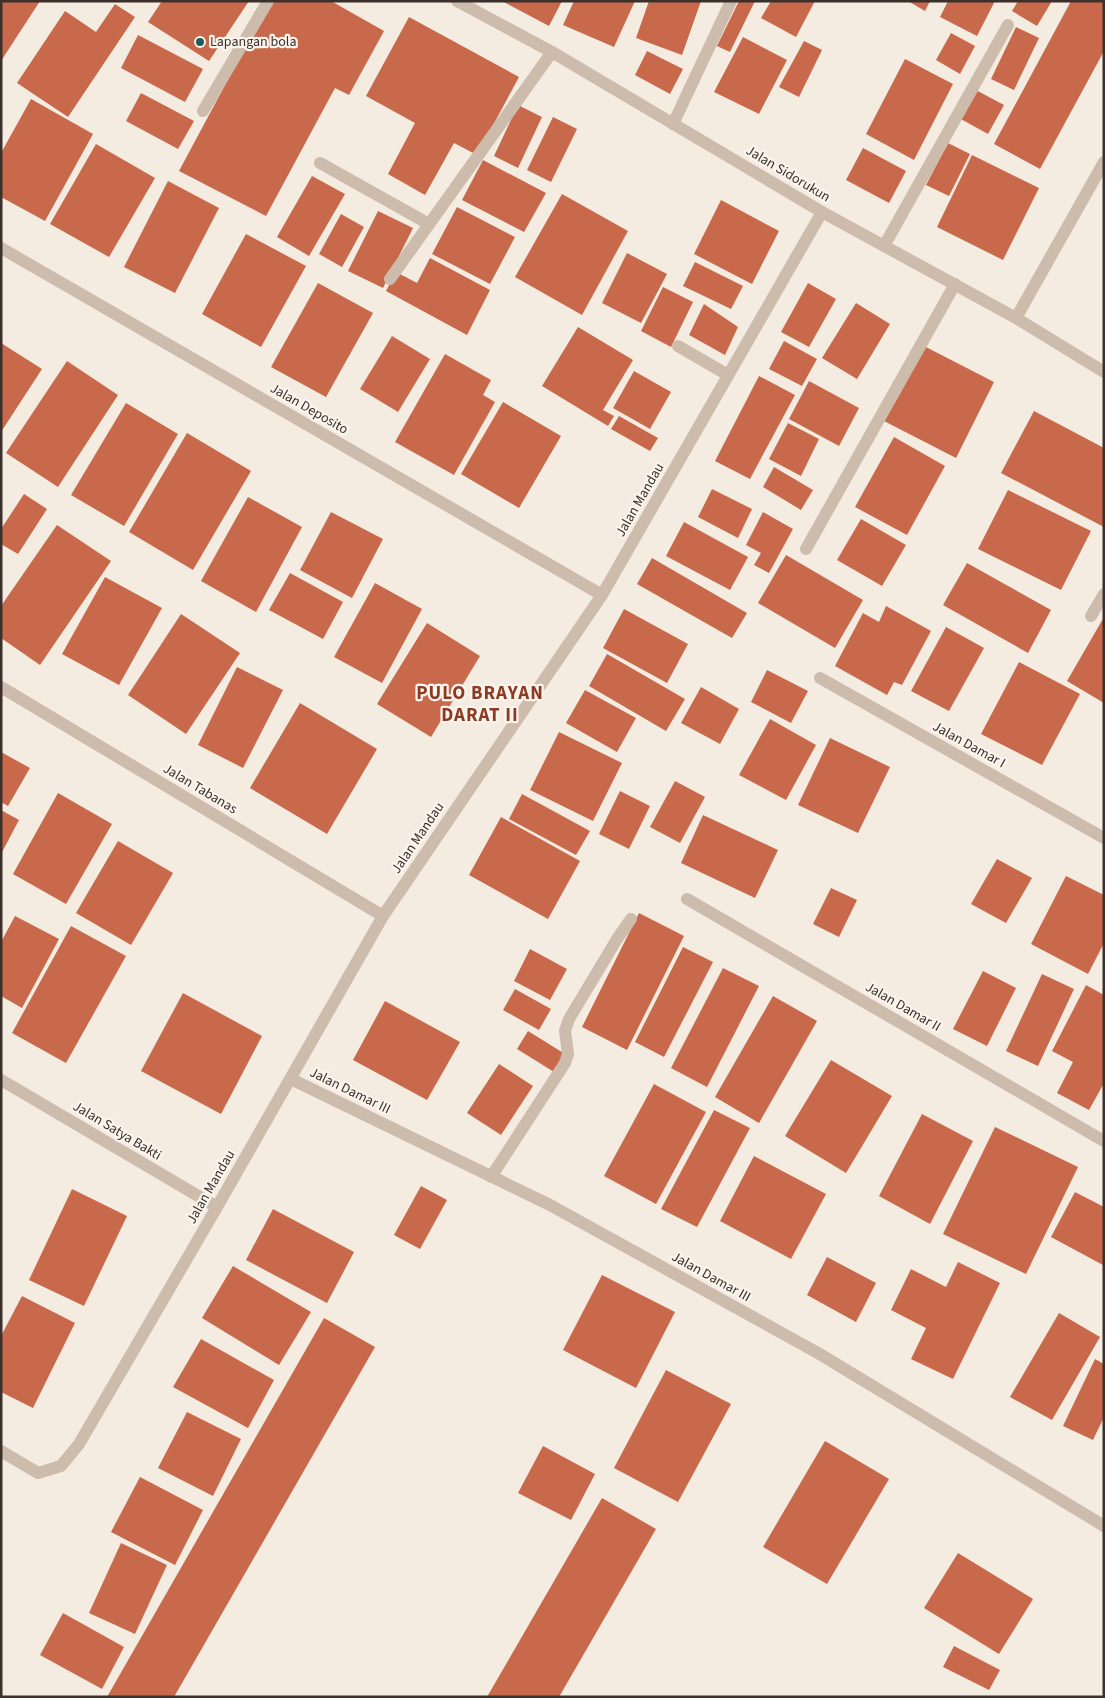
<svg xmlns="http://www.w3.org/2000/svg" width="1105" height="1698" font-family="'Source Sans 3',sans-serif">
  <style>
    .building { fill: #c8694b }
    .lines { fill: none; stroke-linecap: round; stroke-linejoin: round }
    .service { stroke: #cdbbac; stroke-width: 12 }
    .minor { stroke: #cdbbac; stroke-width: 12 }
    .tertiary { stroke: #cdbbac; stroke-width: 12 }
    .poi-dot { fill: #1f5a5e; stroke: #fbf5ee; stroke-width: 2 }
    .labels { text-anchor: middle; dominant-baseline: central; stroke-width: 4.5; stroke-linejoin: round; paint-order: stroke }
    .poi-label { font-size: 14px; fill: #3b302b; stroke: #fbf5ee; text-anchor: start }
    .street-label { font-size: 14px; fill: #3b302b; stroke: #fbf5ee }
    .district-label { font-size: 19px; font-weight: bold; letter-spacing: 1px; fill: #8c3b22; stroke: #fbf5ee }
  </style>
  <rect width="100%" height="100%" fill="#f4ebe1"/>
  <!-- building -->
  <path class="building" d="M1 1H40L1 61Z
    M162 1H249L209 61 148 22Z
    M270 1H331L384 31 349 95 335 88 266 216 179 171Z
    M502 1H562L549 26Z
    M574 1H635L614 47 563 25Z
    M649 1H701L682 55 636 38Z
    M739 1H755L730 52 717 46Z
    M771 1H815L796 37 761 18Z
    M908 1H930L925 11Z
    M948 1H995L977 36 940 17Z
    M1018 1H1052L1037 26 1012 11Z
    M1071 1H1104V51L1040 169 994 144Z
    M115 4 135 17 68 117 17 83 65 11 96 32Z
    M409 17 519 77 477 155 454 143 425 195 388 174 415 123 366 96Z
    M1016 27 1039 38 1014 90 991 79Z
    M951 33 975 46 960 74 936 60Z
    M138 35 203 69 185 102 121 68Z
    M743 37 787 60 759 114 714 92Z
    M804 41 822 50 799 97 779 87Z
    M647 51 683 69 670 94 635 75Z
    M905 59 953 84 914 160 866 134Z
    M974 89 1004 105 988 134 959 118Z
    M141 93 194 121 178 149 126 121Z
    M31 99 93 134 45 221 1 197V153Z
    M518 105 542 117 518 168 494 156Z
    M553 117 577 129 551 182 527 170Z
    M948 143 970 154 949 196 926 185Z
    M96 144 155 178 109 257 50 224Z
    M863 148 906 171 889 203 846 180Z
    M972 155 1039 188 1003 260 937 227Z
    M483 160 546 193 524 232 462 200Z
    M312 176 345 194 309 256 277 237Z
    M168 181 219 208 175 293 124 267Z
    M562 194 628 231 582 315 515 277Z
    M721 200 779 231 752 284 694 254Z
    M457 207 515 237 490 284 432 254Z
    M378 211 413 228 383 288 348 271Z
    M341 214 364 227 342 267 319 254Z
    M246 234 306 266 261 347 202 314Z
    M627 253 667 274 641 323 602 303Z
    M430 258 490 290 467 335 386 291 396 272 417 283Z
    M695 262 743 286 731 309 683 286Z
    M318 283 373 313 326 397 271 367Z
    M808 283 836 299 809 347 781 332Z
    M663 287 693 302 671 347 641 331Z
    M856 303 890 324 857 379 822 358Z
    M704 304 738 327 725 355 689 335Z
    M578 327 633 360 603 410 614 416 608 426 542 386Z
    M392 336 430 359 398 412 360 389Z
    M784 341 817 359 802 386 769 369Z
    M1 343 42 369 1 432Z
    M922 345 994 382 956 458 884 421Z
    M445 354 491 380 483 395 495 402 454 475 395 442Z
    M67 361 118 395 58 487 6 453Z
    M634 371 671 392 650 429 613 408Z
    M759 376 795 395 750 479 715 461Z
    M809 381 859 408 839 446 789 419Z
    M503 402 561 436 519 508 461 474Z
    M126 403 178 434 124 526 71 495Z
    M1034 411 1104 448V527L1001 473Z
    M619 416 658 438 650 451 611 429Z
    M788 423 819 439 801 476 769 459Z
    M187 433 251 471 193 570 129 532Z
    M894 437 945 466 907 535 855 507Z
    M774 467 813 490 801 510 763 487Z
    M712 489 752 509 738 538 698 517Z
    M1008 490 1091 531 1061 590 978 549Z
    M24 494 47 509 18 554 1 544V529Z
    M248 497 302 527 256 612 201 581Z
    M331 512 383 539 352 598 300 570Z
    M763 512 793 529 769 573 754 565 761 553 746 545Z
    M861 519 906 545 882 586 837 560Z
    M684 522 748 557 730 590 666 556Z
    M57 525 111 561 40 665 1 638V606Z
    M786 555 863 600 835 648 758 603Z
    M652 558 747 613 732 638 637 584Z
    M967 563 1051 610 1028 653 943 605Z
    M290 573 343 602 323 639 269 610Z
    M105 577 162 608 119 685 62 654Z
    M375 583 422 609 382 683 334 657Z
    M886 606 931 631 902 685 894 682 887 695 835 666 863 613 879 622Z
    M624 609 688 644 667 683 603 648Z
    M181 614 240 653 186 734 128 695Z
    M1104 617V703L1067 681Z
    M427 623 480 656 431 737 377 704Z
    M946 627 984 648 949 711 911 691Z
    M607 654 685 699 666 731 589 686Z
    M1019 662 1080 694 1042 765 981 734Z
    M237 667 283 690 243 768 198 745Z
    M767 670 808 691 791 723 751 702Z
    M701 687 739 709 720 744 681 723Z
    M585 690 636 718 617 752 566 723Z
    M300 703 377 749 327 834 250 788Z
    M770 719 816 745 786 800 739 775Z
    M559 732 622 763 593 821 530 790Z
    M830 738 890 767 858 833 798 805Z
    M1 752 30 768 8 806 1 802Z
    M675 781 705 797 680 843 650 827Z
    M620 791 650 806 629 849 599 834Z
    M58 793 112 824 66 904 13 874Z
    M522 794 590 831 576 855 509 819Z
    M1 810 19 820 1 854Z
    M703 815 778 850 755 898 681 863Z
    M501 817 580 861 548 919 469 875Z
    M118 841 173 873 131 945 76 913Z
    M997 859 1032 878 1006 923 971 904Z
    M1066 876 1104 895V943L1088 974 1031 944Z
    M831 888 857 900 839 937 813 924Z
    M639 913 684 936 627 1050 582 1027Z
    M15 916 59 939 22 1008 1 996V942Z
    M71 926 126 956 66 1063 12 1033Z
    M683 947 713 962 664 1057 635 1042Z
    M530 949 567 969 550 1000 514 981Z
    M723 968 759 986 707 1087 671 1068Z
    M983 971 1016 988 987 1046 953 1029Z
    M1042 974 1074 989 1038 1066 1006 1051Z
    M1086 985 1104 995V1083L1089 1110 1057 1093 1073 1062 1052 1051Z
    M515 989 551 1009 539 1030 503 1010Z
    M183 993 262 1036 221 1114 141 1071Z
    M773 996 817 1021 759 1123 715 1097Z
    M385 1001 460 1042 427 1100 353 1060Z
    M528 1031 565 1054 554 1072 517 1049Z
    M831 1060 892 1096 846 1173 785 1136Z
    M499 1064 533 1086 501 1135 467 1113Z
    M654 1084 706 1112 656 1204 604 1176Z
    M714 1110 750 1128 697 1227 661 1209Z
    M922 1114 973 1141 930 1224 879 1196Z
    M995 1127 1078 1167 1026 1274 943 1234Z
    M754 1156 826 1194 791 1259 720 1221Z
    M421 1186 447 1200 420 1249 394 1235Z
    M72 1189 127 1216 84 1306 29 1280Z
    M1075 1192 1104 1207 1103 1265 1051 1237Z
    M273 1209 354 1252 327 1303 246 1260Z
    M827 1257 876 1283 856 1322 807 1295Z
    M958 1262 1000 1283 953 1379 911 1359 926 1328 891 1310 911 1269 946 1287Z
    M233 1266 311 1312 279 1365 202 1318Z
    M602 1275 675 1312 636 1388 563 1350Z
    M22 1296 75 1323 33 1408 1 1392V1336Z
    M1059 1313 1100 1337 1052 1420 1010 1397Z
    M324 1318 375 1347 174 1697H107Z
    M201 1339 274 1380 248 1428 173 1387Z
    M1095 1359 1104 1364V1417L1093 1440 1063 1426Z
    M666 1370 731 1404 678 1502 614 1468Z
    M187 1412 241 1439 213 1496 158 1468Z
    M825 1441 889 1479 827 1584 763 1547Z
    M543 1446 595 1474 571 1520 518 1493Z
    M140 1477 203 1510 175 1565 111 1532Z
    M602 1498 656 1529 559 1697H487Z
    M121 1543 167 1565 135 1634 89 1613Z
    M958 1553 1033 1599 999 1654 924 1608Z
    M63 1613 124 1647 102 1689 40 1655Z
    M954 1646 1000 1670 989 1690 943 1667Z"/>
  <g class="lines">
    <!-- service -->
    <path class="service" d="M678 346 728 375"/>
    <!-- minor -->
    <path class="minor" d="M203 111 268 1
      M673 124 731 1
      M320 163 429 224
      M884 246 1008 25
      M1 248 602 595
      M390 279 552 52
      M1016 318 1104 162
      M806 549 955 284
      M1091 616 1104 594
      M820 678 1104 838
      M1 687 383 916
      M687 899 1104 1141
      M291 1079 550 1205 818 1353 1104 1526
      M1 1080 217 1207
      M491 1177 565 1063 568 1054 565 1031 569 1019 617 939 631 919
      M1 1451 38 1473 61 1466 79 1444 217 1207 383 916 602 595 822 212"/>
    <!-- tertiary -->
    <path class="tertiary" d="M457 1 552 52 822 212 1016 318 1104 372"/>
  </g>
  <!-- markers -->
  <circle class="poi-dot" cx="200" cy="42" r="5"/>
  <g class="labels">
    <!-- poi labels -->
    <g class="poi-label">
      <text x="210" y="42">Lapangan bola</text>
    </g>
    <!-- street labels -->
    <g class="street-label">
      <text transform="translate(788 174) rotate(31)">Jalan Sidorukun</text>
      <text transform="translate(309 409) rotate(30)">Jalan Deposito</text>
      <text transform="translate(640 500) rotate(-60)">Jalan Mandau</text>
      <text transform="translate(969 745) rotate(29)">Jalan Damar I</text>
      <text transform="translate(200 789) rotate(31)">Jalan Tabanas</text>
      <text transform="translate(418 838) rotate(-56)">Jalan Mandau</text>
      <text transform="translate(903 1007) rotate(30)">Jalan Damar II</text>
      <text transform="translate(350 1091) rotate(26)">Jalan Damar III</text>
      <text transform="translate(117 1131) rotate(31)">Jalan Satya Bakti</text>
      <text transform="translate(211 1187) rotate(-60)">Jalan Mandau</text>
      <text transform="translate(711 1277) rotate(29)">Jalan Damar III</text>
    </g>
    <!-- district labels -->
    <g class="district-label">
      <text x="480" y="693">PULO BRAYAN<tspan x="480" dy="22">DARAT II</tspan></text>
    </g>
  </g>
  <!-- border -->
  <rect width="1105" height="1698" fill="none" stroke="#3b302b" stroke-width="5"/>
</svg>
